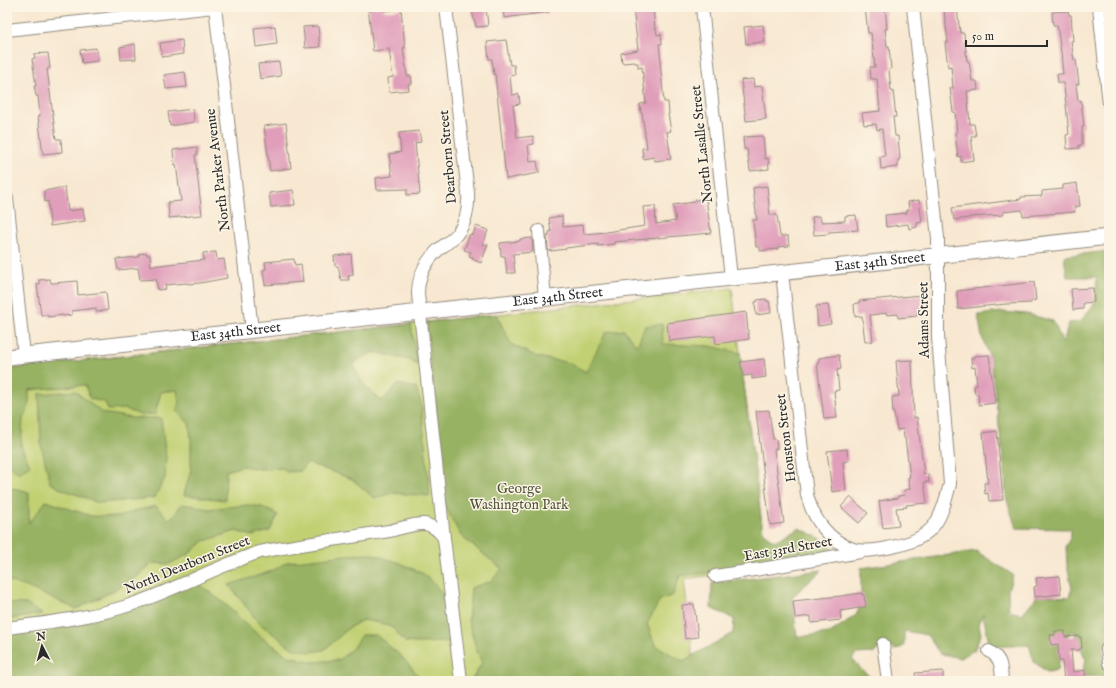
<svg xmlns="http://www.w3.org/2000/svg" width="1116" height="688" font-family="'IM FELL English',serif">
  <style>
    .green { fill: #c1d072; stroke: #767e4e }
    .forest { fill: #98b264; stroke: #626e48 }
    .building { fill: #e09eba }
    .lines { fill: none; stroke-linecap: round; stroke-linejoin: round }
    .minor-casing { stroke: #928a7e; stroke-width: 14 }
    .major-casing { stroke: #928a7e; stroke-width: 17 }
    .minor { stroke: #fff; stroke-width: 12 }
    .major { stroke: #fff; stroke-width: 15 }
    .labels { text-anchor: middle; dominant-baseline: central; stroke-width: 3; stroke-linejoin: round; paint-order: stroke }
    .street-label { font-size: 14px; fill: #2b2b2b; stroke: #fcf5e5 }
    .park-label { font-size: 14px; fill: #50543d; stroke: #fcf5e5 }
  </style>
  <rect width="100%" height="100%" fill="#fcf5e5"/>
  <filter id="ink" filterUnits="userSpaceOnUse"><feTurbulence type="fractalNoise" baseFrequency=".025" numOctaves="2"/><feDisplacementMap in="SourceGraphic" scale="8" xChannelSelector="R" yChannelSelector="G"/><feConvolveMatrix kernelMatrix="1 2 1 2 8 2 1 2 1" color-interpolation-filters="sRGB"/></filter>
  <filter id="wash" filterUnits="userSpaceOnUse"><feTurbulence type="fractalNoise" baseFrequency=".012" numOctaves="4" result="noise"/><feDisplacementMap in="SourceGraphic" scale="16" xChannelSelector="R" yChannelSelector="G"/><feGaussianBlur stdDeviation="0.9" result="paint"/><feColorMatrix in="noise" values="0 0 0 0 0 0 0 0 0 0 0 0 0 0 0 0 0 1.4 0 .05"/><feComposite in="paint" operator="in"/></filter>
  <g filter="url(#wash)">
    <rect width="100%" height="100%" fill="#f8e8d1"/>
    <!-- green -->
    <path class="green" d="M732 288 767 568 684 579 696 681H7V369Z"/>
    <!-- forest -->
    <path class="forest" d="M1109 251V646L1103 647 1105 677 1081 676 1086 660 1074 631 1062 638 1058 670 1047 672 1034 662 1029 645 990 647 983 614 979 624 981 635 974 650 961 658 940 654 927 635 904 631V646L895 650 884 644 874 653 856 654 852 659 862 670 875 681H471L482 663 477 651 468 621 471 588 491 581 502 569 461 536 445 506 427 322 496 314 511 344 537 357 570 363 586 372 606 332 624 330 637 346 645 326 662 324 663 344 710 346 740 353 763 533 774 541 799 528 822 539 840 556 680 576 673 595 660 600 647 624 655 645 683 661 733 633 734 619 711 608 712 583 822 570 792 597 797 637 830 633 856 615 861 605V568L976 551 1013 575 1008 590 1009 611 1022 614 1038 595 1069 597 1072 588 1067 565 1066 545 1071 537V529L1016 528 1006 497 1005 474 991 360 982 337 978 315 1002 312 1027 314 1053 321 1063 343 1069 323 1080 322 1095 303 1097 277H1067L1064 256Z
      M411 324 417 365 410 360 373 352 353 363C358 381 367 389 382 401L398 384 416 388 421 403 430 496 393 493 374 498 352 479 308 463 300 471 286 472 284 468 261 469 243 466 226 471 225 500 184 495 191 469V439L189 423 176 411 179 402 177 390 161 392 155 414 140 415 126 409 108 410 105 402 90 399 85 385 29 390V406L23 419 21 446 30 465 19 473 7 465V369Z
      M75 391 102 413 132 418H161L166 457 165 478 154 498 99 503 59 488 50 483 41 444 39 394Z
      M7 488 18 489 29 492V523L46 501 91 516 118 517 134 511 156 506 169 519 175 515 181 504 196 506 208 509 248 505 262 507 278 515 270 531 252 536 236 531 204 541 189 554 169 564 153 563 138 576 111 592 76 609 27 587 8 581 10 558 7 559Z
      M372 554 400 563 424 574 443 593 450 642C435 642 420 644 405 642L393 628 381 623 363 620 350 627 324 650 310 652 292 648 259 623 229 585 272 571 287 562 346 555Z
      M198 583 225 604 256 633 288 656 312 662 339 660 352 649 361 635H376L401 656 423 681H7V635L90 621Z
      M7 603 26 604 42 614 11 619 7 618Z"/>
    <g id="blocks">
      <!-- building -->
      <path class="building" d="M368 7H383L384 11 401 9 405 48H403L407 76H411L412 84H408L409 90 389 92 388 78 393 77 389 49 373 51Z
        M486 7 488 26 476 27 475 21H474L472 9Z
        M503 7H549V12L504 18Z
        M633 7H653L655 29 656 28 657 35 661 34 662 44H659L661 62H660L664 102H668L669 114H668L671 131 667 132 671 159 655 161 654 157 643 159 642 148H647L642 113H641L640 104 646 103 642 67 638 68V63H635V62L622 63 621 53 638 50Z
        M865 7H885L887 29H885L887 46H889L891 69 889 70 891 91H893L896 117H893L895 136H898L900 159 898 160V167L881 169 880 157 885 156 882 129 877 130 876 124 864 125 862 113 880 111 877 79H871L870 67H875L871 33H868Z
        M957 8 960 33H964L967 61H969L972 81H977L978 90 967 91 970 124H974L976 136H971L974 160 961 162V156L958 157 955 133H957L955 112H953L950 88H953L951 66 948 67 945 43H948L944 10Z
        M1068 11 1069 15H1071L1073 41H1071L1074 60H1076L1079 84H1076L1078 101 1081 100 1084 127H1082V145H1079V148L1067 149 1066 135 1069 134 1064 86 1063 83H1058L1057 74H1063L1061 52 1057 25H1053L1052 12Z
        M763 25 765 42 746 44 744 27Z
        M275 26 277 44 256 47 254 28Z
        M318 26 320 47 305 48 303 27Z
        M182 40 183 54 162 57 160 43Z
        M506 40 510 65H514L515 75 510 76 512 95 518 94 519 95 520 104 513 105 517 138 533 136 534 144 528 145 530 162 537 161 539 173 506 179 495 74 494 75 492 59H489L487 42Z
        M135 44 136 59 121 60 120 47Z
        M96 48 98 61 82 63 80 50Z
        M48 53 50 68 47 69 56 139H61L62 152 43 154 38 116H40L38 96H36L34 86H36L32 59 35 58 34 54Z
        M279 62 281 76 260 79 258 64Z
        M185 72 187 87 166 89 164 75Z
        M753 79 754 87 762 86 766 119 746 121 741 80Z
        M193 109 194 122 170 126 168 112Z
        M286 123 291 168 270 171 264 126Z
        M419 131 421 142 415 143 420 194 407 195V189L377 190 376 178 392 176 389 154 401 152 399 133Z
        M763 136 765 159 768 158 769 169 750 171 747 149H744L743 137Z
        M197 147V155H195L202 215 169 218 168 202 181 201 176 164 174 165 173 150Z
        M1077 183 1080 206 1074 207 1075 212 1023 216 1022 210 1003 212V215L969 217V218L954 220 952 208 1021 199V197L1042 196V191L1063 189V185Z
        M767 186 770 215H777L780 236H788L789 246 778 247V249L760 251V247H756L755 239 753 220H757L753 188Z
        M65 187 68 211 83 209 85 221 50 226 48 201 45 202 44 191Z
        M293 190 295 205 271 207 269 193Z
        M706 199 711 233 614 242V244L598 246V244L566 248V249L551 251 548 250 547 236H549V232H551L549 218 562 216 563 227 583 225 584 234 606 232 645 226 643 207 655 206 656 224 676 221 673 205 695 202V200Z
        M919 200 922 222 917 223V227L909 229 908 224 886 227 885 215 907 213 906 210H909L908 202Z
        M856 215 858 230 829 232V234L814 235 812 217 820 216 821 222 845 221V216Z
        M476 226 488 230 483 245 488 244 481 263 472 259 473 257 469 256 471 252 464 250 470 234 473 235Z
        M532 238 533 252 513 254 515 273H507L505 256H501L500 243 520 241V239Z
        M216 252 217 260 224 259 227 278 200 283 188 284 187 283 165 285 166 289 158 290 156 279 140 280 138 268 118 270 116 259 139 257V254L147 253V255H150L151 266 204 260 203 253Z
        M351 254 353 275 348 276 349 280H341L338 266H335L334 256Z
        M294 259 295 265 301 264 303 282 265 285 263 270 266 269 265 262Z
        M50 279 51 283H53L77 281 78 295 106 292 108 310 96 312V308L72 311V315L63 316V315L48 317V315H41L37 284H40L39 280Z
        M1034 282 1036 300 1031 301V303L1006 304 958 309 957 291Z
        M1093 288 1094 302 1083 303V309L1073 310 1071 289Z
        M921 295 923 311H917V316L898 318V314L887 315V313L870 315 873 341 865 342 862 316 855 317 854 304 859 303V301Z
        M766 299V301H769L771 313 756 315 755 302H757V300Z
        M828 305 831 324 818 326 816 306Z
        M746 312 749 339 716 344 715 336 669 341 667 323Z
        M839 355 841 369 837 370 839 390 834 391 837 418 824 419 817 363H819V358Z
        M989 355 995 403 979 405 978 394H975L974 386 977 385 975 367 972 368 971 358H974V356Z
        M764 359 766 377 752 379V375L743 376 740 362Z
        M912 360 914 418 917 417 924 474H928L929 482H924L927 503 906 505 907 507 896 508 899 526 883 528 879 501 898 498V496L905 495 904 490 910 489 908 477H910L905 438H904L903 429 897 430 894 413H893L892 397 899 396 896 361Z
        M769 410 773 439H776L777 449H774L784 523 770 525 756 411Z
        M997 431 1003 500 989 501 988 493 985 494 984 483H988L983 433Z
        M847 449 848 461 843 462 846 490 832 492 827 451Z
        M850 497 868 513 859 523 841 507Z
        M1059 576 1061 594 1035 597 1034 587 1037 586 1036 578Z
        M862 593V595H864L866 607 840 611 841 620 811 623V616L795 618 793 601 841 596Z
        M694 604 698 637 685 639 682 605Z
        M1055 631H1065V637L1079 636V637H1081L1082 648H1080V650H1071L1073 672 1085 670 1086 681H1064L1062 661H1059L1058 644 1051 645 1050 635H1055Z
        M943 671V681H916L915 673Z"/>
    </g>
  </g>
  <g filter="url(#ink)">
    <use href="#blocks" fill-opacity="0" stroke="#928a7e" stroke-width="1"/>
    <g class="lines">
      <defs>
        <path id="minor" d="M215 7 252 330
          M446 7 468 193C469 207 466 223 457 234 451 241 444 245 438 250 425 262 418 278 418 294L444 538 461 681
          M702 7 731 278
          M1099 7 1109 104
          M7 30 214 7
          M7 198 24 355
          M539 231 545 298
          M782 273 807 495C813 519 829 541 853 549 865 553 881 549 892 547 908 544 925 538 935 524 943 513 946 498 950 484L938 337V238L913 7
          M715 576 767 568 860 552
          M7 628C49 622 92 618 133 604 176 589 216 567 260 552 303 544 346 538 389 531 400 529 414 523 425 524 434 526 439 531 444 538
          M883 644 888 681
          M1107 649 1109 663
          M989 651C1002 659 1001 667 1002 681"/>
        <g id="major">
          <path id="s1" d="M7 357 1109 237"/>
        </g>
      </defs>
      <!-- minor casing -->
      <use href="#minor" class="minor-casing"/>
      <!-- major casing -->
      <use href="#major" class="major-casing"/>
      <!-- minor -->
      <use href="#minor" class="minor"/>
      <!-- major -->
      <use href="#major" class="major"/>
    </g>
  </g>
  <g class="labels">
    <!-- street labels -->
    <g class="street-label">
      <text transform="translate(702 144) rotate(-96)">North Lasalle Street</text>
      <text transform="translate(448 157) rotate(-95)">Dearborn Street</text>
      <text transform="translate(218 170) rotate(-97)">North Parker Avenue</text>
      <text stroke="none"><textPath href="#s1" startOffset="878">East 34th Street</textPath></text>
      <text stroke="none"><textPath href="#s1" startOffset="554">East 34th Street</textPath></text>
      <text transform="translate(924 320) rotate(-91)">Adams Street</text>
      <text stroke="none"><textPath href="#s1" startOffset="230">East 34th Street</textPath></text>
      <text transform="translate(786 438) rotate(-97)">Houston Street</text>
      <text transform="translate(788 549) rotate(-10)">East 33rd Street</text>
      <text transform="translate(187 565) rotate(-22)">North Dearborn Street</text>
    </g>
    <!-- park labels -->
    <g class="park-label">
      <text x="519" y="489">George<tspan x="519" dy="16">Washington Park</tspan></text>
    </g>
  </g>
  <!-- margin -->
  <rect width="1116" height="688" fill="none" stroke="#fcf5e5" stroke-width="24"/>
  <!-- north arrow -->
  <g transform="translate(42 646) rotate(354)" stroke="#fcf5e5" stroke-width="3" paint-order="stroke">
  <path d="M0-3L7 15L0 10L-7 15Z" fill="#2b2b2b"/>
  <text y="-6" font-size="11" font-weight="bold" text-anchor="middle" fill="#2b2b2b">N</text>
  </g>
  <!-- scale -->
  <path d="M966 40v6h81v-6" fill="none" stroke="#2b2b2b" stroke-width="2"/>
  <text x="972" y="40" font-size="12" fill="#2b2b2b" stroke="#fcf5e5" stroke-width="3" paint-order="stroke">50 m</text>
</svg>
